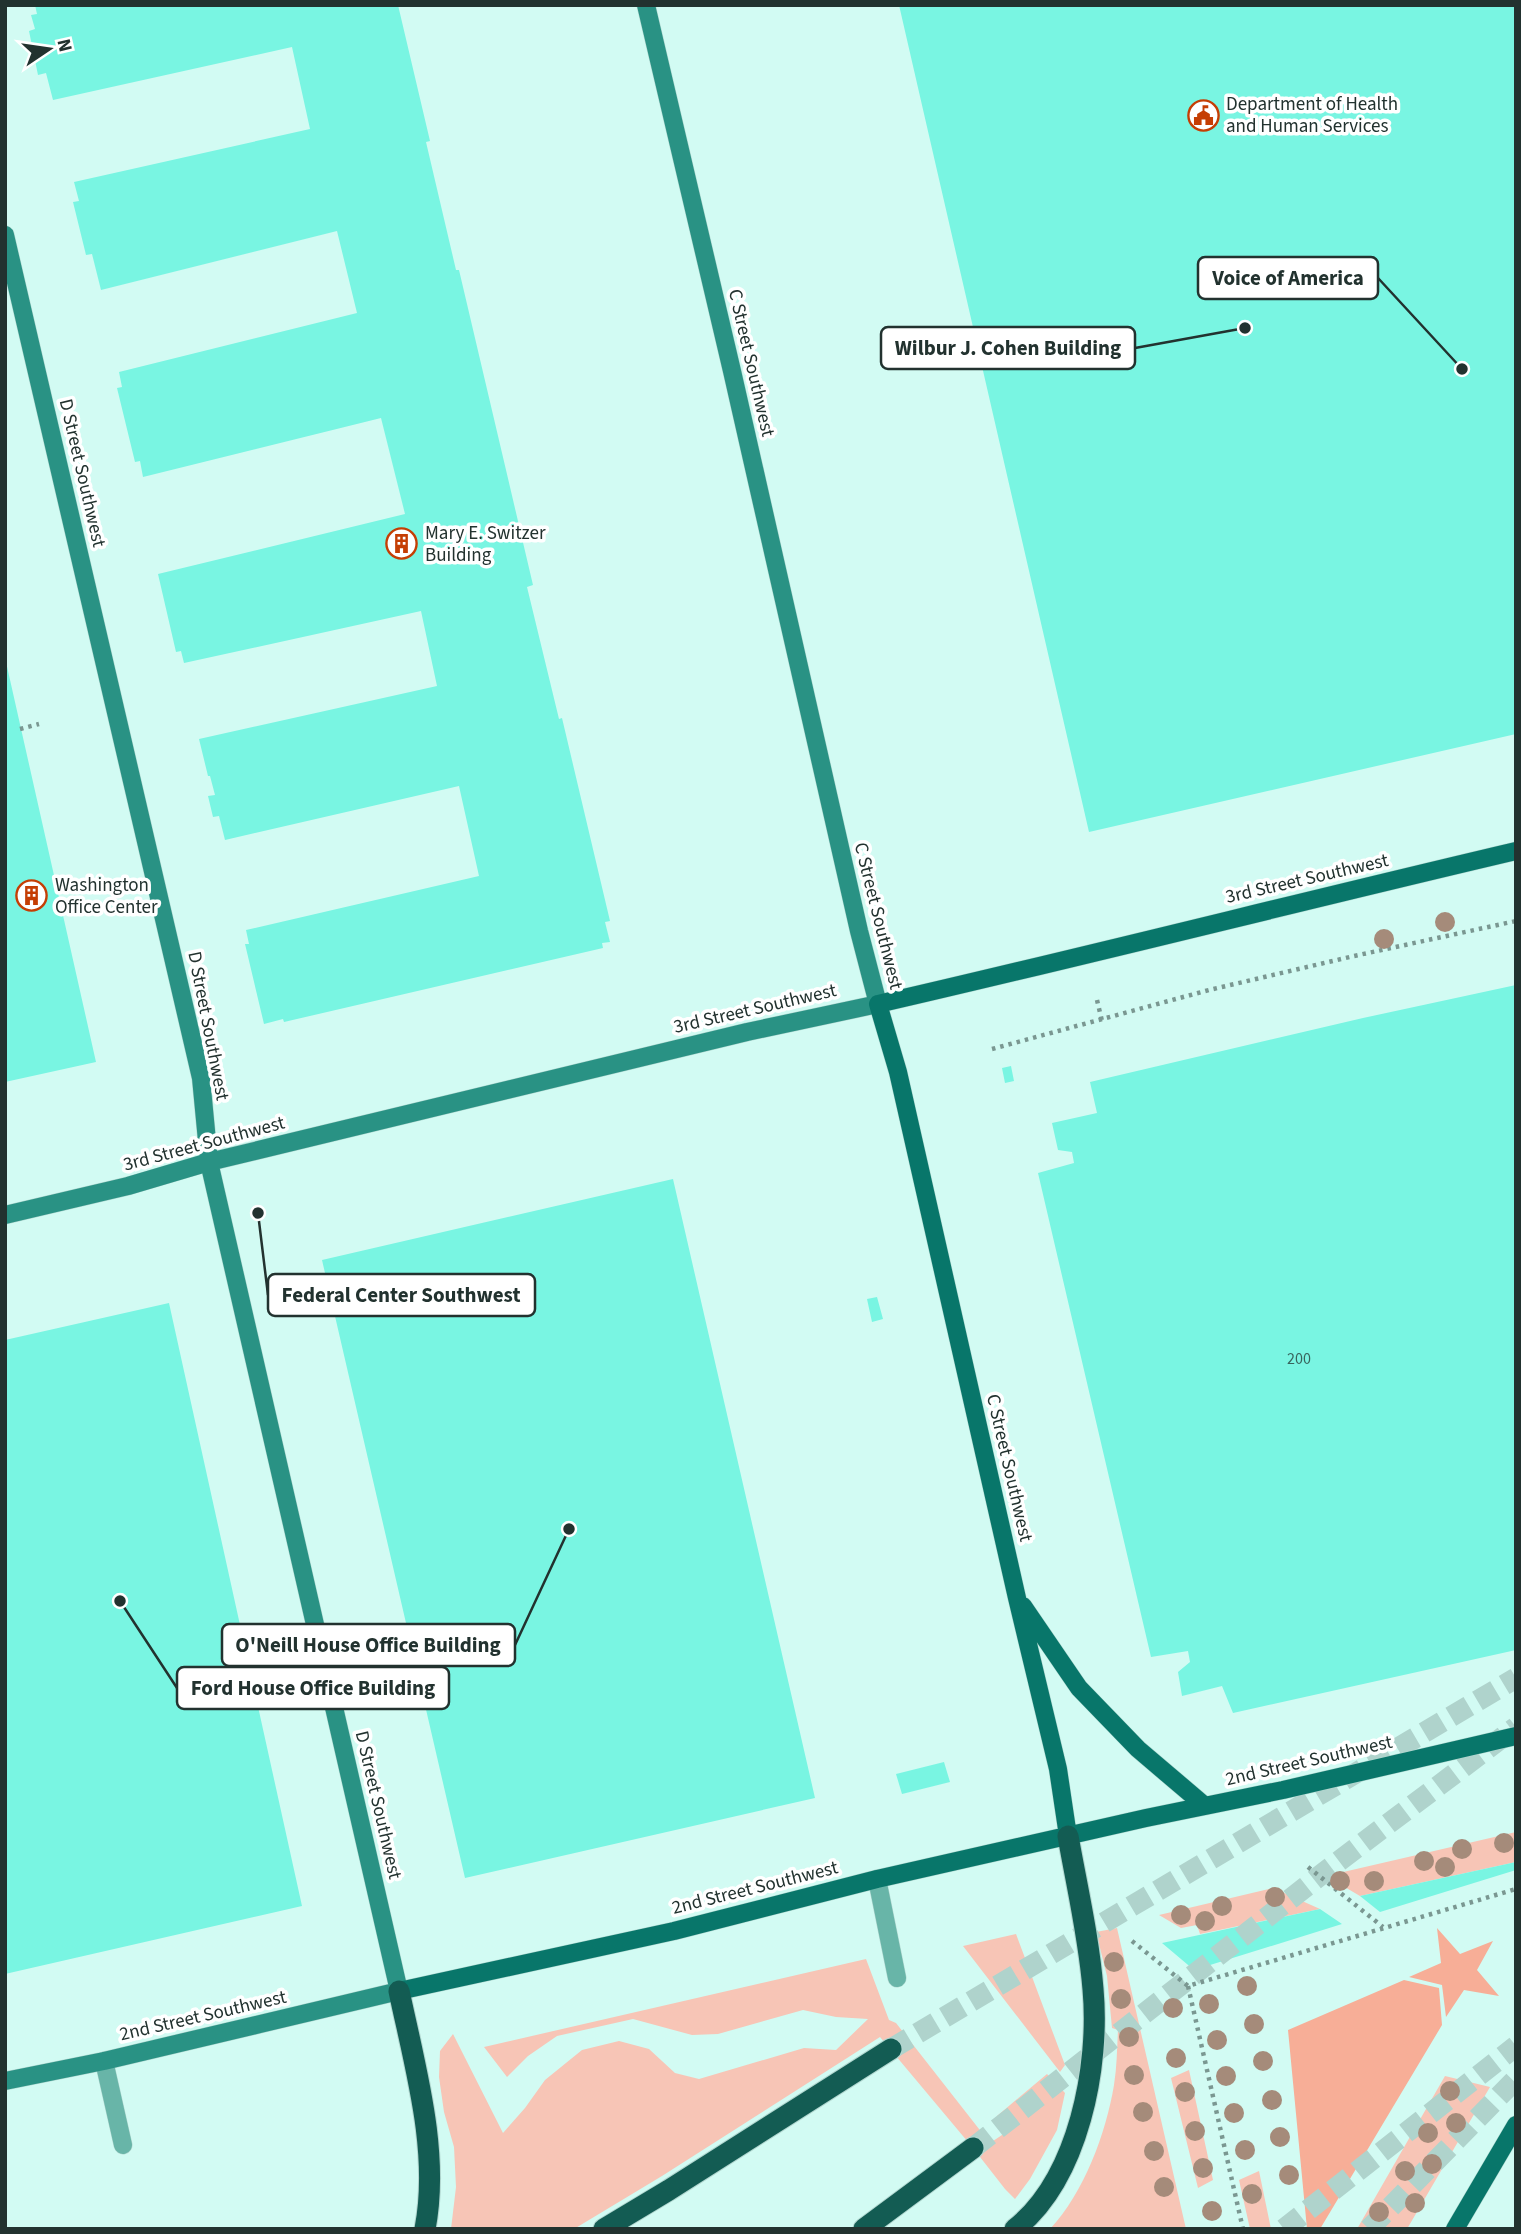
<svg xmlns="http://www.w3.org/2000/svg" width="1521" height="2234" font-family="'Source Sans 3',sans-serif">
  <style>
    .green { fill: #f7c5b6 }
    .water { fill: #f7ae97 }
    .building { fill: #79f5e2 }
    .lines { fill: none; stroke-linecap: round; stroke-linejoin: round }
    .highway-tunnel { stroke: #afd3cc; stroke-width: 21; stroke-dasharray: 21 10; stroke-linecap: butt }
    .lane-casing { stroke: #b2d7d0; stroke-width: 19 }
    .secondary-casing { stroke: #b2d7d0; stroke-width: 19 }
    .primary-casing { stroke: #b2d7d0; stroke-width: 19 }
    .highway-casing { stroke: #b2d7d0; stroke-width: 23 }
    .path { stroke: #7a9791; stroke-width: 4.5; stroke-dasharray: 3.5 5; stroke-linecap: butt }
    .lane { stroke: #68b5a8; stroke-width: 18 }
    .secondary { stroke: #299284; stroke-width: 18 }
    .primary { stroke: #08766a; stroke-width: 18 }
    .highway { stroke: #135c53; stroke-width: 21 }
    .tree { fill: #a58b7a }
    .labels { text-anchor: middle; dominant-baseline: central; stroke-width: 7; stroke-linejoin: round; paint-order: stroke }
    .number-label { font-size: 16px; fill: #38635c }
    .poi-label { font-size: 19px; fill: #22322f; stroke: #fff; text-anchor: start }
    .street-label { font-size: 19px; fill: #22322f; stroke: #fff }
    .leader { fill: none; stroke: #22322f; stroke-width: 2.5 }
    .callout-dot { fill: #22322f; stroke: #fff; stroke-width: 2.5 }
    .callout { fill: #fff; stroke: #22322f; stroke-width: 2.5 }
    .callout-label { font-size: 21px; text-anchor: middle; font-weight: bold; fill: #22322f }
  </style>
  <rect width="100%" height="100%" fill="#d2fbf3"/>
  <!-- green -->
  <path class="green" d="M1516 1832V1862L1360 1896 1326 1876Z
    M1273 1888 1320 1909 1200 1934 1197 1925 1181 1928 1159 1915Z
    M1117 1928 1186 2229H1050C1084 2193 1106 2133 1114 2085 1117 2067 1117 2048 1118 2030L1112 2028 1107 1976 1096 1932Z
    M1016 1934 1065 2065 1060 2072 963 1946Z
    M866 1959 889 2020 896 2023 990 2143 1005 2133 997 2116 1047 2074 1065 2093 1057 2130 1030 2179 1015 2199 1005 2189 973 2148 880 2037 662 2176 574 2229H451L456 2187 454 2147 444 2112 439 2077 440 2051 453 2034 503 2133 525 2108 545 2080 582 2050 619 2041 649 2049 675 2073 699 2079 804 2048 836 2050 868 2019 836 2017 803 2010 718 2034 692 2035 633 2019 557 2036 528 2056 507 2077 484 2047Z
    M1189 2070 1213 2180 1198 2188 1171 2078Z
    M1445 2076 1490 2087 1407 2229H1357Z
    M1259 2171 1271 2229H1250L1239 2180Z"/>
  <!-- water -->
  <path class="water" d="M1437 1928 1460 1954 1493 1941 1477 1970 1499 1996 1464 1990 1446 2017 1442 1985 1409 1977 1441 1963Z
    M1404 1980 1439 1988 1442 2025 1320 2229H1307L1288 2030Z"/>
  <!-- building -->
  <path class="building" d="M35 5H398L430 141 426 142 456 270H459L533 585 527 587 559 719 562 718 610 921 605 922 610 942 602 943 603 948 284 1022 283 1019 264 1024 245 944H249L246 930 479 876 459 786 225 840 219 816 213 817 208 796 215 795 210 776H208L199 739 437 686 421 611 184 663 181 651 176 652 158 574 405 514 381 418 143 477 140 461 135 462 117 388 122 387 119 372 357 313 337 231 101 290 92 254 86 255 73 202 79 201 74 182 310 129 292 47 53 100 46 73 38 75 29 31 35 29 31 15 37 14Z
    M899 5H1516V734L1089 832Z
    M6 662 96 1062 5 1082V663Z
    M1516 985V1650L1233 1713 1222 1686 1182 1696 1178 1672 1190 1662 1188 1651 1151 1657 1038 1173 1074 1163 1072 1152 1058 1150 1052 1123 1097 1113 1090 1082 1363 1018Z
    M1011 1066 1014 1081 1005 1083 1002 1068Z
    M673 1179 815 1798 465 1878 322 1260Z
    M877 1297 883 1319 872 1322 867 1299Z
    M169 1303 302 1906 5 1974V1340Z
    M944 1762 950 1782 902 1794 896 1774Z
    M1516 1862V1870L1380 1912 1360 1896Z
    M1320 1909 1342 1924 1194 1970 1162 1943Z"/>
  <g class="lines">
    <!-- highway-tunnel -->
    <path class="highway-tunnel" d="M891 2049 1516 1678
      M973 2148 1322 1874 1516 1727
      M1284 2229 1516 2046
      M1369 2229 1516 2079"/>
    <defs>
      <path id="lane" d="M877 1879 897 1978
        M104 2061 123 2145"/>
      <path id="secondary" d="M5 235 201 1078 209 1162 399 1991 104 2061 5 2081
        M5 1215 128 1186 209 1162 747 1032 878 1004 859 931 732 371 646 5"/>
      <path id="primary" d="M1023 1606 1079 1688 1138 1749 1205 1806
        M1068 1836 1058 1769 1017 1598 898 1072 878 1004C1091 955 1303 901 1516 851
        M399 1991 674 1931 877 1879 1146 1818 1283 1790 1516 1736
        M1455 2229 1516 2125"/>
      <path id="highway" d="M399 1991C415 2067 440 2152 425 2229
        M604 2229 669 2190 891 2049
        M864 2229 973 2148
        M1015 2229C1079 2178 1100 2066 1093 1989 1089 1938 1077 1887 1068 1836"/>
    </defs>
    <!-- lane casing -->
    <use href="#lane" class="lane-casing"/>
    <!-- secondary casing -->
    <use href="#secondary" class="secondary-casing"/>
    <!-- primary casing -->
    <use href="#primary" class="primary-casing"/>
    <!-- highway casing -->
    <use href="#highway" class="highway-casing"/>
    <!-- path -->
    <path class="path" d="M20 729 39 724
      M1097 1000 1102 1021
      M992 1049 1209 990 1354 956 1516 921
      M1308 1867 1383 1927
      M1132 1941 1188 1986 1516 1889
      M1188 1986 1243 2229"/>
    <!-- lane -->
    <use href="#lane" class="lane"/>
    <!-- secondary -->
    <use href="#secondary" class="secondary"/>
    <!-- primary -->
    <use href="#primary" class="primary"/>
    <!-- highway -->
    <use href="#highway" class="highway"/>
  </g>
  <!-- trees -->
  <g class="tree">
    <circle cx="1445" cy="922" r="10"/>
    <circle cx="1384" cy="939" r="10"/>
    <circle cx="1504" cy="1843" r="10"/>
    <circle cx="1462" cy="1849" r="10"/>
    <circle cx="1424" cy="1861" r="10"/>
    <circle cx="1445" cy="1867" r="10"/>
    <circle cx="1340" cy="1881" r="10"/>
    <circle cx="1374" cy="1881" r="10"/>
    <circle cx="1275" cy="1897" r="10"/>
    <circle cx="1222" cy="1906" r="10"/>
    <circle cx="1181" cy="1915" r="10"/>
    <circle cx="1205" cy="1921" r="10"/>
    <circle cx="1114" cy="1962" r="10"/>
    <circle cx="1247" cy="1986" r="10"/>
    <circle cx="1121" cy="1999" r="10"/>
    <circle cx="1209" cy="2004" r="10"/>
    <circle cx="1173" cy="2008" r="10"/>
    <circle cx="1254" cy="2024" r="10"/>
    <circle cx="1129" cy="2037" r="10"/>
    <circle cx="1217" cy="2040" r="10"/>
    <circle cx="1176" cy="2058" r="10"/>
    <circle cx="1263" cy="2061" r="10"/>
    <circle cx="1134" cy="2075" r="10"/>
    <circle cx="1226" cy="2076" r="10"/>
    <circle cx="1450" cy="2091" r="10"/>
    <circle cx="1185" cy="2092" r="10"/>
    <circle cx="1272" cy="2100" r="10"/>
    <circle cx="1143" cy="2112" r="10"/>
    <circle cx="1234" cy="2113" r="10"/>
    <circle cx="1456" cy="2123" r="10"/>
    <circle cx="1195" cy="2131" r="10"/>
    <circle cx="1428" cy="2133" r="10"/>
    <circle cx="1280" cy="2137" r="10"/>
    <circle cx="1245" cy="2150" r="10"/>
    <circle cx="1154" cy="2151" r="10"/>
    <circle cx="1432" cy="2164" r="10"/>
    <circle cx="1203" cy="2168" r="10"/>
    <circle cx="1405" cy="2171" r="10"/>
    <circle cx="1289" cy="2175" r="10"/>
    <circle cx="1164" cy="2187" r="10"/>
    <circle cx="1252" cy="2194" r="10"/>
    <circle cx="1415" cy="2203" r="10"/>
    <circle cx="1212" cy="2211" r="10"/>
    <circle cx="1379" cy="2212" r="10"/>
  </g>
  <!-- icons -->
  <defs>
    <symbol id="civic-ring" viewBox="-11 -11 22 22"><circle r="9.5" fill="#fff" stroke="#c53e04" stroke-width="1.5"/><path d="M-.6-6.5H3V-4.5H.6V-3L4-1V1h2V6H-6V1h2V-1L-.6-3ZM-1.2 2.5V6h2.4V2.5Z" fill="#c53e04"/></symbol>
    <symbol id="building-ring" viewBox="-11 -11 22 22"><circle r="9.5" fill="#fff" stroke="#c53e04" stroke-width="1.5"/><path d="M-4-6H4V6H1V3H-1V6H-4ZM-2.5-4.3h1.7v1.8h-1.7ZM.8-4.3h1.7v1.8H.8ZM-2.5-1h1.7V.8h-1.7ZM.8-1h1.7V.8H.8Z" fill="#c53e04"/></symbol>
  </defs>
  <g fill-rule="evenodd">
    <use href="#civic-ring" x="1186" y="98" width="35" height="35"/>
    <use href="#building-ring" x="384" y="526" width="35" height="35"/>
    <use href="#building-ring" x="14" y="878" width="35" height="35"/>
  </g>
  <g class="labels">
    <!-- number labels -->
    <g class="number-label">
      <text x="1299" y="1359">200</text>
    </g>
    <!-- poi labels -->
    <g class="poi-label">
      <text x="1226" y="104">Department of Health<tspan x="1226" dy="22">and Human Services</tspan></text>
      <text x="425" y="533">Mary E. Switzer<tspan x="425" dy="22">Building</tspan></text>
      <text x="55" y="885">Washington<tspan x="55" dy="22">Office Center</tspan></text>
    </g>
    <!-- street labels -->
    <g class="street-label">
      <text transform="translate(751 363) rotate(77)">C Street Southwest</text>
      <text transform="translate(82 473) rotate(77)">D Street Southwest</text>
      <text transform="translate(1307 879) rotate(-13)">3rd Street Southwest</text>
      <text transform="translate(878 916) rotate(76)">C Street Southwest</text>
      <text transform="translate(755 1009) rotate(-13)">3rd Street Southwest</text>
      <text transform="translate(208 1026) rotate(79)">D Street Southwest</text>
      <text transform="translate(204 1144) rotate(-15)">3rd Street Southwest</text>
      <text transform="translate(1009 1468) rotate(77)">C Street Southwest</text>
      <text transform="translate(1309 1761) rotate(-13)">2nd Street Southwest</text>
      <text transform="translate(378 1805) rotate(77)">D Street Southwest</text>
      <text transform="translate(755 1888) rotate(-14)">2nd Street Southwest</text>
      <text transform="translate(203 2016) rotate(-13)">2nd Street Southwest</text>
    </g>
  </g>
  <!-- callouts -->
  <path class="leader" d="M1462 369L1378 278M1245 328L1135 348M258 1213L268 1295M569 1529L515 1645M120 1601L177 1688"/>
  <g class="callout-dot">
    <circle cx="1462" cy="369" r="7"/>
    <circle cx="1245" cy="328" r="7"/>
    <circle cx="258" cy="1213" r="7"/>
    <circle cx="569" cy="1529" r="7"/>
    <circle cx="120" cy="1601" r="7"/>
  </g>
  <g class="callout">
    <rect x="1198" y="257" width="180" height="42" rx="7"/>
    <rect x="881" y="327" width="254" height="42" rx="7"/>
    <rect x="268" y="1274" width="267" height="42" rx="7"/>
    <rect x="222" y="1624" width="293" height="42" rx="7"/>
    <rect x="177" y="1667" width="272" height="42" rx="7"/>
  </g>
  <g class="callout-label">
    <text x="1288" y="285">Voice of America</text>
    <text x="1008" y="355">Wilbur J. Cohen Building</text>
    <text x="401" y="1302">Federal Center Southwest</text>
    <text x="368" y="1652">O'Neill House Office Building</text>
    <text x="313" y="1695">Ford House Office Building</text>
  </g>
  <!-- border -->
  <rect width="1521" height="2234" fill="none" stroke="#22322f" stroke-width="14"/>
  <!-- north arrow -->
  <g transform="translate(49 49) rotate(77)" stroke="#ffffff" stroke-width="5" paint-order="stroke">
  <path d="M0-5L12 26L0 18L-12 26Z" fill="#22322f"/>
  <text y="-10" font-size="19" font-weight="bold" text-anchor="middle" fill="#22322f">N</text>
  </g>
</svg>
